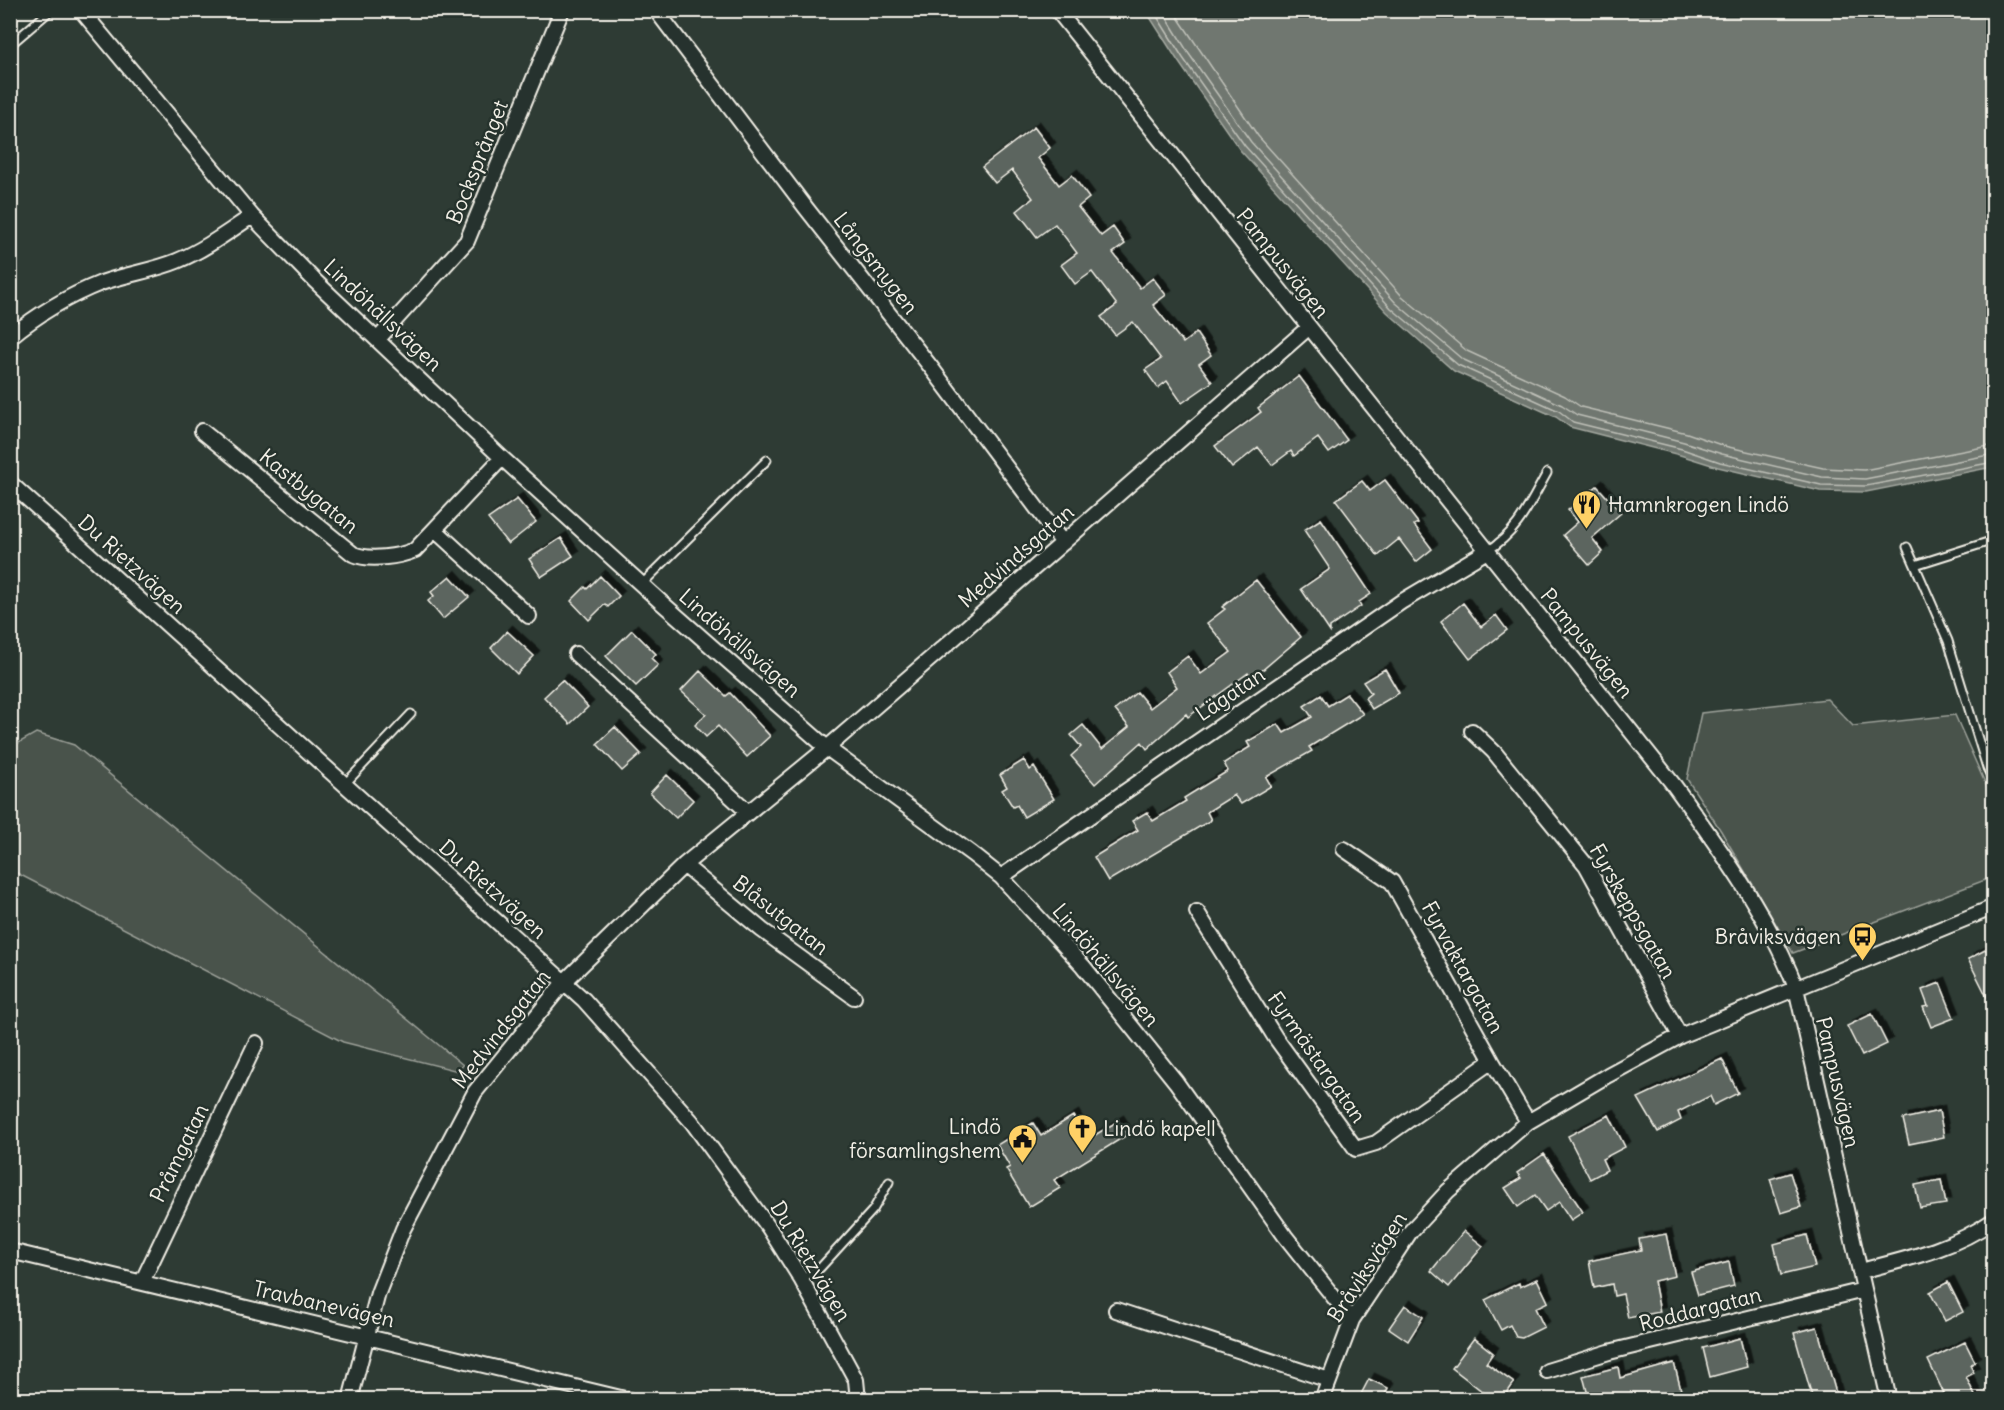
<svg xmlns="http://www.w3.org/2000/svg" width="2004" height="1410" font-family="Delius,sans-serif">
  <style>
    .green { fill: #48524c; stroke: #9ea29a; stroke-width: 1.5 }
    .water { fill: #6f7770; stroke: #a4a8a0; stroke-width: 1.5 }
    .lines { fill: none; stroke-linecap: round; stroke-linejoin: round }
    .shore { stroke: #bfc0b8; stroke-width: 1.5 }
    .building { fill: #5c655e; stroke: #f4f1e8; stroke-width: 1.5; filter: url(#shadow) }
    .service-casing { stroke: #f4f1e8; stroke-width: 11 }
    .minor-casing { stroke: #f4f1e8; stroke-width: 18 }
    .service { stroke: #26332d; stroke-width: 7 }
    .minor { stroke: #26332d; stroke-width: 14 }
    .labels { text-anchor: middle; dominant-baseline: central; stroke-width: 5; stroke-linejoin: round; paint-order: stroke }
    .street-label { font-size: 21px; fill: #f4f1e8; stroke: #26332d }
    .poi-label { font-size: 21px; fill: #f4f1e8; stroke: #26332d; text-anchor: start }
  </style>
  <defs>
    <filter id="shadow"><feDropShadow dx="5.5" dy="-5.5" stdDeviation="0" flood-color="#0009"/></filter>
  </defs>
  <rect width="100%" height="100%" fill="#2e3b34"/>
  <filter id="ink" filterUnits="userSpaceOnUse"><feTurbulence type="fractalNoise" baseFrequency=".0167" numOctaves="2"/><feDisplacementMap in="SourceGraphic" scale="12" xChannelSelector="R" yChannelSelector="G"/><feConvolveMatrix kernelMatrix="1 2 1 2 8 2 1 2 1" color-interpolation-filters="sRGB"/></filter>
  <g filter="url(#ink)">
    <!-- green -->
    <path class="green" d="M1827 699 1853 726 1955 715 1993 801V877L1793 953 1721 831 1687 779 1701 713Z
      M36 733 74 745 463 1065 458 1071 343 1042 11 870V750L13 746Z"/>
    <!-- water -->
    <path class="water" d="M1146 11H1993V467L1866 492 1820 491 1718 467 1680 455 1570 427 1556 417 1454 371 1387 312 1240 150 1178 61Z"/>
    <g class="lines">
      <!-- shore -->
      <path class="shore" d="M1153 10 1183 58 1245 146 1391 308 1458 365 1559 411 1573 422 1682 449 1720 462 1821 485 1866 486 1994 462
        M1162 10 1189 54 1251 142 1396 303 1462 359 1562 405 1577 415 1684 442 1722 454 1822 477 1865 479 1994 454
        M1173 10 1258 136 1402 296 1467 351 1565 396 1581 407 1687 433 1724 446 1823 468 1864 470 1994 445"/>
    </g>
    <!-- building -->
    <path class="building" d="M1034 127 1050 148 1038 158 1059 185 1072 175 1089 198 1078 207 1101 236 1113 227 1125 244 1113 253 1140 288 1153 278 1166 295 1153 305 1183 343 1196 333 1211 355 1199 364 1212 382 1182 403 1167 381 1158 388 1145 370 1161 359 1133 322 1115 335 1101 317 1117 305 1092 272 1075 284 1061 265 1077 253 1055 224 1037 237 1017 211 1033 198 1012 170 995 183 982 167Z
      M1299 376 1347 440 1329 453 1318 438 1294 456 1291 451 1272 465 1258 447 1232 468 1215 446 1261 412 1258 408Z
      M1385 480 1418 523 1414 525 1432 549 1416 562 1399 539 1378 556 1336 500 1362 481 1370 491Z
      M1597 486 1621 513 1592 538 1603 552 1589 565 1563 535 1578 522 1568 510Z
      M517 499 536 522 508 544 488 519Z
      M1321 519 1371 594 1359 602 1361 606 1330 627V632L1301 589 1330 569 1304 530Z
      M561 538 573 556 541 577 529 559Z
      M450 576 469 597 443 619 428 601 434 596 431 592Z
      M600 576 619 596 608 607 605 604 589 620 571 601 585 587 587 589Z
      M1256 580 1301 637 1252 679 1248 673 1188 717 1186 714 1147 749 1142 742 1095 784 1071 756 1081 747 1071 735 1083 725 1102 749 1129 727 1115 710 1137 692 1150 708 1177 687 1167 672 1188 656 1201 674 1231 652 1207 623 1225 609 1222 607Z
      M1463 603 1481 627 1496 615 1507 630 1470 659 1441 621Z
      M632 630 656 654 651 658 658 665 636 686 606 656Z
      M507 631 534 656 517 674 491 648Z
      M1385 669 1399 693 1372 709 1365 698 1371 693 1363 682Z
      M700 671 726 696 730 693 770 736 747 757 718 726 706 737 695 725 706 714 681 691Z
      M562 680 588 707 570 724 544 697Z
      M1347 694 1363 714 1309 747 1312 751 1266 777 1271 786 1241 804 1234 795 1207 812 1211 820 1108 881 1094 857 1138 830 1132 821 1147 812 1153 821 1186 801 1184 798 1228 771 1224 763 1250 747 1247 742 1278 724 1284 733 1312 717 1304 706 1321 695 1328 706Z
      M615 727 641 754 622 771 597 744Z
      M1024 760 1030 770 1034 767 1054 799 1024 817 1017 805 1013 807 1002 790 1007 787 1000 775Z
      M667 775 693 800 676 818 650 793Z
      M1989 948 1994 957V1011L1968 959Z
      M1940 983 1954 1018 1931 1027 1923 1007 1928 1006 1922 990Z
      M1872 1014 1887 1044 1862 1056 1847 1026Z
      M1722 1059 1738 1093 1714 1105 1710 1096 1678 1112 1681 1120 1658 1132 1638 1098Z
      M1939 1111 1944 1137 1909 1144 1903 1119Z
      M1609 1115 1625 1147 1602 1159 1607 1170 1590 1179 1568 1136Z
      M1073 1116 1087 1140 1118 1121 1127 1135 1054 1180 1060 1188 1029 1207 1006 1169 1010 1167 997 1145 1033 1123 1041 1136Z
      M1544 1154 1583 1212 1571 1220 1559 1202 1546 1211 1535 1195 1518 1207 1505 1188 1521 1178 1517 1173Z
      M1790 1173 1801 1207 1781 1213 1770 1179Z
      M1941 1180 1946 1204 1920 1208 1915 1185Z
      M1464 1231 1483 1246 1449 1287 1431 1271Z
      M1666 1234 1675 1276 1654 1281 1660 1312 1628 1318 1623 1294 1614 1296 1612 1284 1594 1288 1589 1261 1641 1250 1639 1239Z
      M1807 1235 1815 1267 1781 1275 1774 1244Z
      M1729 1262 1734 1286 1698 1295 1691 1272Z
      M1537 1279 1548 1302 1535 1308 1544 1327 1522 1338 1516 1337 1510 1325 1501 1330 1485 1300 1519 1283 1520 1287Z
      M1948 1282 1963 1312 1945 1321 1930 1292Z
      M1405 1305 1423 1317 1408 1341 1389 1328Z
      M1817 1327 1838 1400H1813L1794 1333Z
      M1474 1338 1493 1353 1486 1363 1514 1383 1502 1400H1477L1483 1392 1452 1368Z
      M1740 1338 1747 1367 1710 1377 1703 1348Z
      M1965 1342 1975 1362 1970 1365 1974 1373 1966 1377 1977 1400H1947L1928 1360Z
      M1674 1363 1681 1390 1647 1400 1589 1399 1583 1376 1618 1367 1620 1378Z
      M1369 1379 1388 1388 1382 1400H1358Z"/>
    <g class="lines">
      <defs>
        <path id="service" d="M10 45 51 10
          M1907 547 1948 641 1987 768 1994 782
          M1487 551C1518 533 1530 503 1547 473
          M1915 565 1994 540
          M642 584 767 460
          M344 785 411 714
          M801 1279 820 1268 873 1210 889 1182"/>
        <path id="minor" d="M81 10 252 216 315 281 502 458 662 603 827 748 972 854 1001 877 1083 966 1176 1082 1285 1236 1352 1320
          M656 10 806 208 930 366 1063 543
          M1057 10 1673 784C1718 846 1769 916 1796 988L1889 1400
          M10 337C38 314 68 296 101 283 126 274 153 271 177 261 204 250 228 232 252 216
          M378 339 467 241 562 10
          M202 431 353 554C369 561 399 557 415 550L502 458
          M10 483 584 1000 692 1122 769 1228 801 1279 856 1380 858 1400
          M435 530 529 616
          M576 654 748 812
          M1472 731 1494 752 1586 865 1680 1036
          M1344 849 1392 882 1492 1061 1528 1122
          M684 865 762 930 854 997
          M1001 877 1401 602 1487 551
          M1197 912 1275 1037 1356 1149 1376 1143 1492 1061
          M10 1251 629 1400
          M1860 1271C1907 1259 1953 1249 1994 1220
          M142 1282 256 1043
          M1116 1310 1329 1380
          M1547 1371 1609 1352 1864 1290
          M350 1400 378 1293 403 1229 475 1092 565 981 684 865 827 748 952 640 1308 328
          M1322 1400 1352 1320 1410 1232 1448 1191 1528 1122 1608 1075 1680 1036 1994 907"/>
      </defs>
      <!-- service casing -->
      <use href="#service" class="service-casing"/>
      <!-- minor casing -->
      <use href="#minor" class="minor-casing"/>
      <!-- service -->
      <use href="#service" class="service"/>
      <!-- minor -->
      <use href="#minor" class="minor"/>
    </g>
  </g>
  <!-- icons -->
  <defs>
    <symbol id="restaurant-pin" viewBox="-11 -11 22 30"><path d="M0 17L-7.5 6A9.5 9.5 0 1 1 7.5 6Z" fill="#ffd166" stroke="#26332d"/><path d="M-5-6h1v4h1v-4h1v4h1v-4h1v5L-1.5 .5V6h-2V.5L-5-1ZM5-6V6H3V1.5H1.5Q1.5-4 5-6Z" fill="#111"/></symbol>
    <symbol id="bus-pin" viewBox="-11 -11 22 30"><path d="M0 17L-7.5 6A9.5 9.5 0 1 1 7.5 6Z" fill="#ffd166" stroke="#26332d"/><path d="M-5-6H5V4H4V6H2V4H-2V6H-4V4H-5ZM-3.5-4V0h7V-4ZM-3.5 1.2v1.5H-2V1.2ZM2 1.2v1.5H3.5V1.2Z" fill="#111"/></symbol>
    <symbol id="church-pin" viewBox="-11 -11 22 30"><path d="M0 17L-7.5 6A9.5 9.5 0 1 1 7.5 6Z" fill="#ffd166" stroke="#26332d"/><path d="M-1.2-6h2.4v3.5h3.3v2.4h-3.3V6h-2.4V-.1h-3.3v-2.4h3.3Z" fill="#111"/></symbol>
    <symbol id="civic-pin" viewBox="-11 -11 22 30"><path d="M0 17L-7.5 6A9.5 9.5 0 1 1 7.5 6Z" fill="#ffd166" stroke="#26332d"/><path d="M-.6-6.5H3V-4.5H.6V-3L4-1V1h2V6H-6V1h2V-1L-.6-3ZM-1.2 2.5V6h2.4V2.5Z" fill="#111"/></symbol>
  </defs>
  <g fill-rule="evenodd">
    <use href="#restaurant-pin" x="1570" y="488" width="33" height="45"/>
    <use href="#bus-pin" x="1846" y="920" width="33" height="45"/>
    <use href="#church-pin" x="1066" y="1112" width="33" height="45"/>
    <use href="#civic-pin" x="1006" y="1122" width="33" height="45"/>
  </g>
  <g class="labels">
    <!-- street labels -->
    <g class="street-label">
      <text transform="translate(477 162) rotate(-68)">Bocksprånget</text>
      <text transform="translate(876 263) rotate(52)">Långsmygen</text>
      <text transform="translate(1283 263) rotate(51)">Pampusvägen</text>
      <text transform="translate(383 315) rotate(43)">Lindöhällsvägen</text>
      <text transform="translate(309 491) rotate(39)">Kastbygatan</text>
      <text transform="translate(1016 556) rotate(-41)">Medvindsgatan</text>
      <text transform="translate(132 564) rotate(42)">Du Rietzvägen</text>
      <text transform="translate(740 643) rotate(41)">Lindöhällsvägen</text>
      <text transform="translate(1587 643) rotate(51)">Pampusvägen</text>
      <text transform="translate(1230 694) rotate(-34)">Lägatan</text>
      <text transform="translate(493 889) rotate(42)">Du Rietzvägen</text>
      <text transform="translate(1633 911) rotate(60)">Fyrskeppsgatan</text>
      <text transform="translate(781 915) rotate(38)">Blåsutgatan</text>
      <text transform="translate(1106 965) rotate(50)">Lindöhällsvägen</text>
      <text transform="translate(1463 967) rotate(61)">Fyrvaktargatan</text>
      <text transform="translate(501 1029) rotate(-52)">Medvindsgatan</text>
      <text transform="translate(1317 1057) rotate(55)">Fyrmästargatan</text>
      <text transform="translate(1838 1082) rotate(77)">Pampusvägen</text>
      <text transform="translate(179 1153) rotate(-64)">Pråmgatan</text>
      <text transform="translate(811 1261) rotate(59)">Du Rietzvägen</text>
      <text transform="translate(1367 1267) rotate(-57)">Bråviksvägen</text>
      <text transform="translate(324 1304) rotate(13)">Travbanevägen</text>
      <text transform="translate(1700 1309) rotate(-14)">Roddargatan</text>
    </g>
    <!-- poi labels -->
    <g class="poi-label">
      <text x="1608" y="504">Hamnkrogen Lindö</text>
      <text x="1841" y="936" text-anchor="end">Bråviksvägen</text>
      <text x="1001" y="1126" text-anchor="end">Lindö<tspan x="1001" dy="24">församlingshem</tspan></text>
      <text x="1103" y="1128">Lindö kapell</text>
    </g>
  </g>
  <!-- margin -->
  <rect width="2004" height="1410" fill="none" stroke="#26332d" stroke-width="36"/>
  <rect x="18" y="18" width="1968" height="1374" fill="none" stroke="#f4f1e8" stroke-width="2" filter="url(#ink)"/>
</svg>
